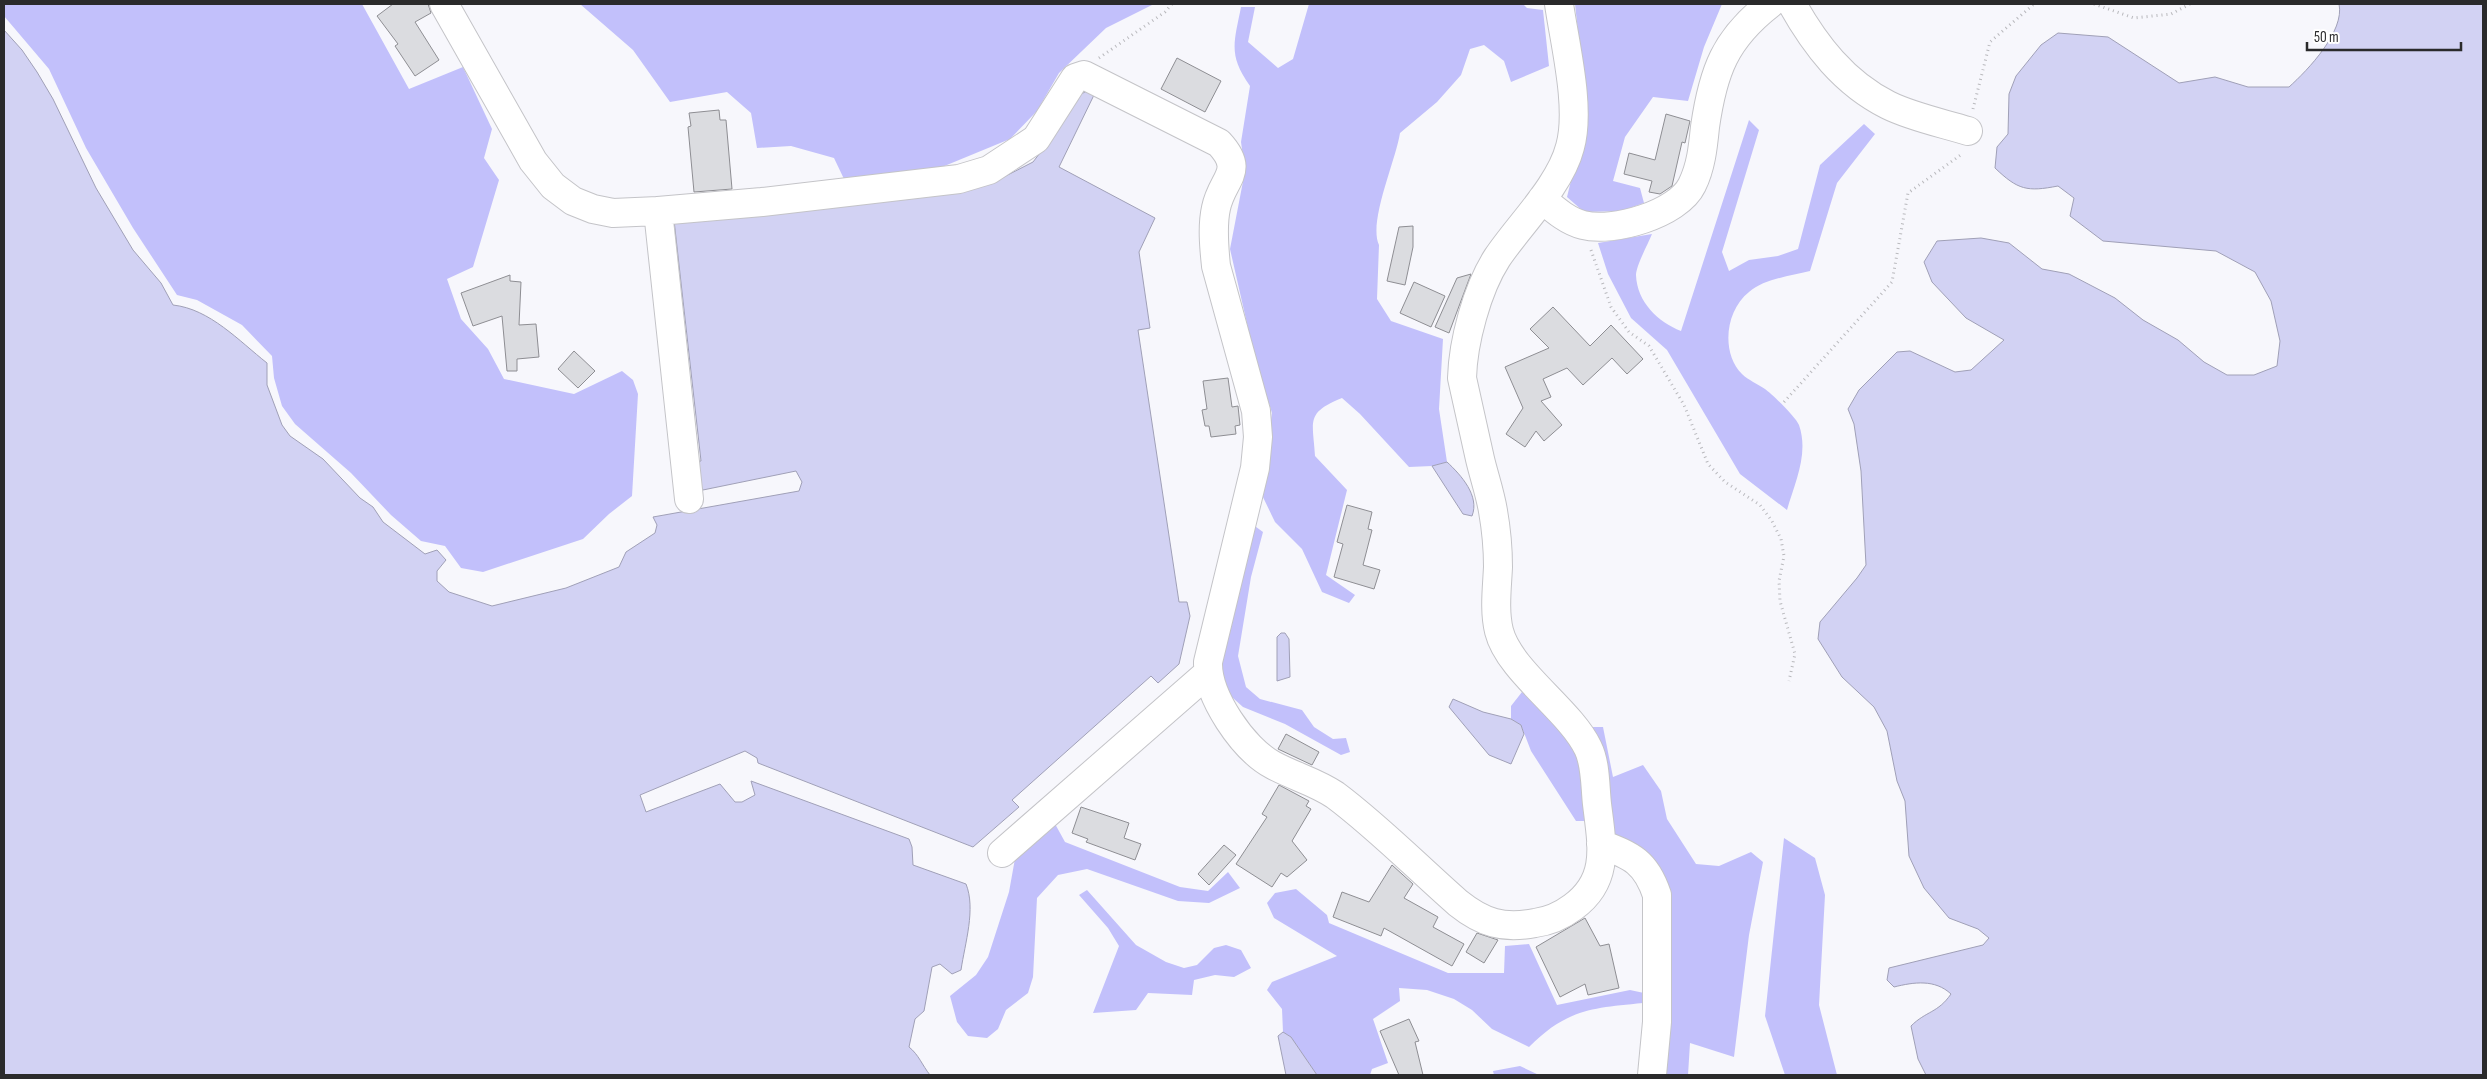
<svg xmlns="http://www.w3.org/2000/svg" width="2487" height="1079" font-family="'Sofia Sans Condensed',sans-serif">
  <style>
    .green { fill: #c2c0fb }
    .water { fill: #d2d2f3; stroke: #a0a0b7 }
    .building { fill: #dbdce0; stroke: #8e8e93 }
    .lines { fill: none; stroke-linecap: round; stroke-linejoin: round }
    .minor-casing { stroke: #c4c4c8; stroke-width: 30 }
    .path { stroke: #b9b9bd; stroke-width: 3; stroke-dasharray: 1 4; stroke-linecap: butt }
    .minor { stroke: #fff; stroke-width: 28 }
  </style>
  <rect width="100%" height="100%" fill="#f7f7fc"/>
  <!-- green -->
  <path class="green" d="M4 4H362L409 89 463 67 492 129 484 158 499 180 473 267 447 279 461 319 488 349 504 379 574 394 622 371 633 380 638 394 632 496 609 514 583 539 483 572 461 568 445 546 421 541 391 515 351 473 295 424 282 406 274 378 272 356 242 325 197 300 177 295 133 228 86 148 49 69 4 16Z
    M580 4H1154L1106 28 1059 73 1037 111 1010 139 925 174 844 179 834 158 791 146 757 148 751 113 727 92 670 102 633 50Z
    M1309 4H1523L1527 8 1543 10 1549 66 1511 82 1504 61 1484 45 1470 49 1461 75 1437 102 1400 133C1396 160 1368 222 1379 245L1377 299 1391 321 1443 339 1439 409 1447 462 1432 466 1409 467 1360 414 1342 398C1305 413 1313 421 1315 456L1347 490 1326 575 1355 595 1349 603 1322 592 1302 549 1275 522 1261 493 1272 413 1256 363 1230 249 1245 171 1241 142 1250 86C1228 55 1234 43 1241 7H1255L1248 42 1278 68 1293 59Z
    M1575 4H1722L1704 47 1688 101 1653 97 1625 137 1613 181 1640 188 1644 203 1621 211 1584 212 1567 197 1587 115Z
    M1749 120 1759 130 1722 252 1729 271 1749 260 1778 256 1798 249 1820 165 1864 124 1875 134 1837 183 1810 271C1790 276 1764 279 1749 292 1725 311 1721 353 1742 374 1748 380 1758 384 1765 389 1772 394 1796 417 1799 425 1809 454 1795 482 1787 510L1740 474 1667 350 1631 318 1608 274 1598 243 1652 234C1648 244 1636 266 1636 275 1637 302 1658 322 1681 331Z
    M1252 524 1263 532 1251 577 1238 656 1246 687 1260 699 1302 710 1314 727 1333 739 1346 738 1350 752 1341 755 1285 724 1243 707 1224 690 1221 658Z
    M1522 692C1530 698 1541 703 1548 710 1579 739 1584 780 1587 821H1576L1531 751 1521 725 1511 719V706Z
    M1590 727H1603L1613 777 1643 765 1661 791 1667 819 1696 864 1719 866 1751 852 1763 862 1749 935 1734 1057 1690 1043 1688 1075H1660L1666 905 1609 835Z
    M1054 822 1065 842 1180 887 1208 891 1228 872 1240 888 1209 903 1178 901 1087 869 1058 875 1037 898 1033 977 1028 993 1006 1010 998 1029 987 1038 968 1036 957 1022 950 996 976 975 988 957 1009 892 1016 853Z
    M1784 838 1815 858 1825 895 1819 1005 1837 1075H1785L1765 1016Z
    M1296 889 1327 915 1329 923 1448 973H1504L1505 946 1529 944 1557 1005 1630 990 1644 993 1643 1003C1592 1008 1567 1009 1529 1047L1492 1029 1472 1010 1454 999 1427 990 1399 988 1400 1001 1373 1019 1388 1063 1372 1069 1370 1075H1317L1291 1037 1283 1032 1282 1009 1267 990 1272 982 1337 956 1274 918 1267 903 1275 893Z
    M1087 890 1136 945 1166 962 1184 968 1197 965 1214 948 1226 945 1241 950 1251 968 1234 977 1215 975 1194 980 1192 995 1148 993 1136 1010 1093 1013 1119 946 1108 928 1079 895Z
    M1520 1066 1539 1075H1494L1493 1071Z"/>
  <!-- water -->
  <path class="water" d="M2339 4H2483V1075H1926L1918 1059 1911 1026C1926 1011 1938 1013 1951 994 1935 979 1914 982 1894 987L1887 980 1889 968 1983 945 1989 938 1978 929 1949 918 1924 888 1909 856 1905 801 1897 781 1887 731 1874 707 1842 677 1818 639 1820 622 1857 578 1866 565 1861 471 1854 424 1848 409 1859 390 1897 352 1910 351 1955 372 1971 370 2004 340 1966 318 1932 282 1924 262 1937 241 1981 238 2009 243 2042 269 2069 274 2115 298 2143 320 2178 340 2204 362 2227 375H2254L2277 366 2280 341 2271 301 2255 272 2216 251 2103 241 2070 216 2074 198 2058 186C2027 192 2018 190 1995 168L1997 147 2008 134 2009 94 2016 76 2041 45 2058 33 2108 37 2179 83 2215 77 2248 87H2289C2308 70 2345 31 2339 4Z
    M4 30 22 50 37 72 53 99 96 188 133 250 161 283 173 305C210 309 239 341 267 363V385L282 425 290 436 323 459 360 498 373 507 383 522 425 554 437 550 446 560 437 571V581L449 592 492 606 566 588 619 567 626 552 655 533 657 525 653 517 799 491 802 482 796 471 698 491 694 462 701 461 674 220 996 181 1033 162 1060 127 1079 95 1087 91 1094 95 1059 167 1155 218 1139 252 1150 328 1138 330 1179 602H1187L1190 616 1179 664 1158 683 1151 676 1012 800 1019 807 973 847 758 763 757 758 745 751 640 795 646 812 720 784 735 802H742L755 795 751 781 909 839 912 847 913 865 966 884C976 909 965 943 961 970L952 974 940 964 932 967 924 1011 915 1019 909 1047C919 1055 922 1065 930 1075H4Z
    M1447 462C1461 475 1480 496 1472 516L1463 514 1432 466Z
    M1281 633H1285L1289 639 1290 677 1277 681V637Z
    M1453 699 1483 712 1511 719 1521 725 1524 734 1511 764 1489 755 1449 707Z
    M1283 1032 1291 1037 1317 1075H1286L1278 1036Z"/>
  <!-- building -->
  <path class="building" d="M393 4H428L431 13 415 22 439 60 415 76 395 46 398 44 377 16Z
    M1177 58 1221 81 1205 112 1161 89Z
    M719 110 720 120H726L732 189 694 192 688 127 691 126 689 113Z
    M1666 114 1690 121 1685 143 1682 142 1672 186 1660 194 1649 192 1652 181 1624 174 1629 153 1655 160Z
    M1413 226V247L1405 285 1387 281 1399 227Z
    M1471 274 1449 333 1435 327 1457 278Z
    M510 275V281L521 282 519 325 536 324 539 357 517 359V371H507L502 316 473 326 461 293Z
    M1414 282 1445 296 1431 327 1400 313Z
    M1553 307 1590 346 1611 325 1643 359 1627 374 1612 358 1583 385 1567 368 1543 379 1551 397 1541 401 1562 425 1544 441 1536 431 1525 447 1506 434 1523 408 1505 367 1549 348 1530 329Z
    M574 351 595 371 578 388 558 369Z
    M1228 378 1232 407 1238 406 1240 425 1235 426 1236 434 1211 437 1209 426H1205L1202 410 1207 409 1203 381Z
    M1347 505 1372 512 1368 529 1372 530 1363 565 1380 570 1374 589 1334 577 1343 544 1337 542Z
    M1286 734 1319 752 1312 765 1278 749Z
    M1279 785 1309 801 1306 806 1311 809 1292 841 1307 860 1287 877 1281 873 1272 887 1236 864 1267 817 1262 814Z
    M1081 807 1129 823 1124 838 1141 844 1135 860 1086 842 1088 839 1072 833Z
    M1224 845 1236 855 1209 885 1198 874Z
    M1392 865 1413 884 1404 898 1438 917 1433 927 1464 944 1452 966 1384 928 1381 936 1333 917 1342 892 1369 902Z
    M1585 918 1600 946 1609 944 1619 988 1588 995 1585 984 1560 997 1536 947Z
    M1477 933 1498 940 1484 963 1466 952Z
    M1409 1019 1419 1041 1415 1042 1423 1075H1399L1380 1031Z"/>
  <g class="lines">
    <defs>
      <path id="minor" d="M444 4 533 161 553 186 573 201 593 209 613 213 658 211 762 202 959 179 989 170 1036 139 1075 78 1084 75 1219 143C1246 172 1222 178 1216 208 1212 226 1214 247 1216 266L1256 411 1258 437 1255 468 1208 662C1207 696 1243 749 1273 765 1293 776 1316 782 1335 795 1378 827 1418 868 1458 903 1483 923 1503 929 1535 923 1550 921 1561 916 1573 907 1610 880 1602 845 1597 804 1595 787 1596 764 1588 748 1570 710 1509 671 1499 631 1494 611 1497 588 1498 567 1498 549 1496 528 1493 511 1490 493 1484 476 1480 459 1474 432 1468 405 1462 378 1463 342 1477 289 1497 258 1519 225 1560 186 1570 147 1581 108 1565 45 1559 4
        M1792 4C1815 45 1844 83 1888 105 1912 117 1942 123 1968 131
        M1542 199C1554 209 1567 221 1583 225 1613 233 1678 214 1692 185 1701 167 1703 147 1705 127 1713 71 1725 39 1770 4
        M658 211 689 499
        M1601 844C1632 856 1646 862 1657 895V1022L1652 1075
        M1002 853 1208 673"/>
    </defs>
    <!-- minor casing -->
    <use href="#minor" class="minor-casing"/>
    <!-- path -->
    <path class="path" d="M2094 4 2134 18 2171 14 2190 4
      M1099 58 1165 12 1172 4
      M1973 109 1990 42 2034 4
      M1591 250 1611 307 1629 332 1649 346 1684 405 1708 464 1725 482 1760 505 1772 521 1781 539 1784 556 1779 581 1780 601 1795 654 1789 681
      M1784 402 1892 282 1908 193 1962 154"/>
    <!-- minor -->
    <use href="#minor" class="minor"/>
  </g>
  <!-- border -->
  <rect width="2487" height="1079" fill="none" stroke="#2a2a2b" stroke-width="10"/>
  <!-- scale -->
  <path d="M2307 42v8h154v-8" fill="none" stroke="#2a2a2b" stroke-width="2.5"/>
  <text x="2314" y="42" font-size="15" fill="#2a2a2b" stroke="#ffffff" stroke-width="4" paint-order="stroke">50 m</text>
</svg>
